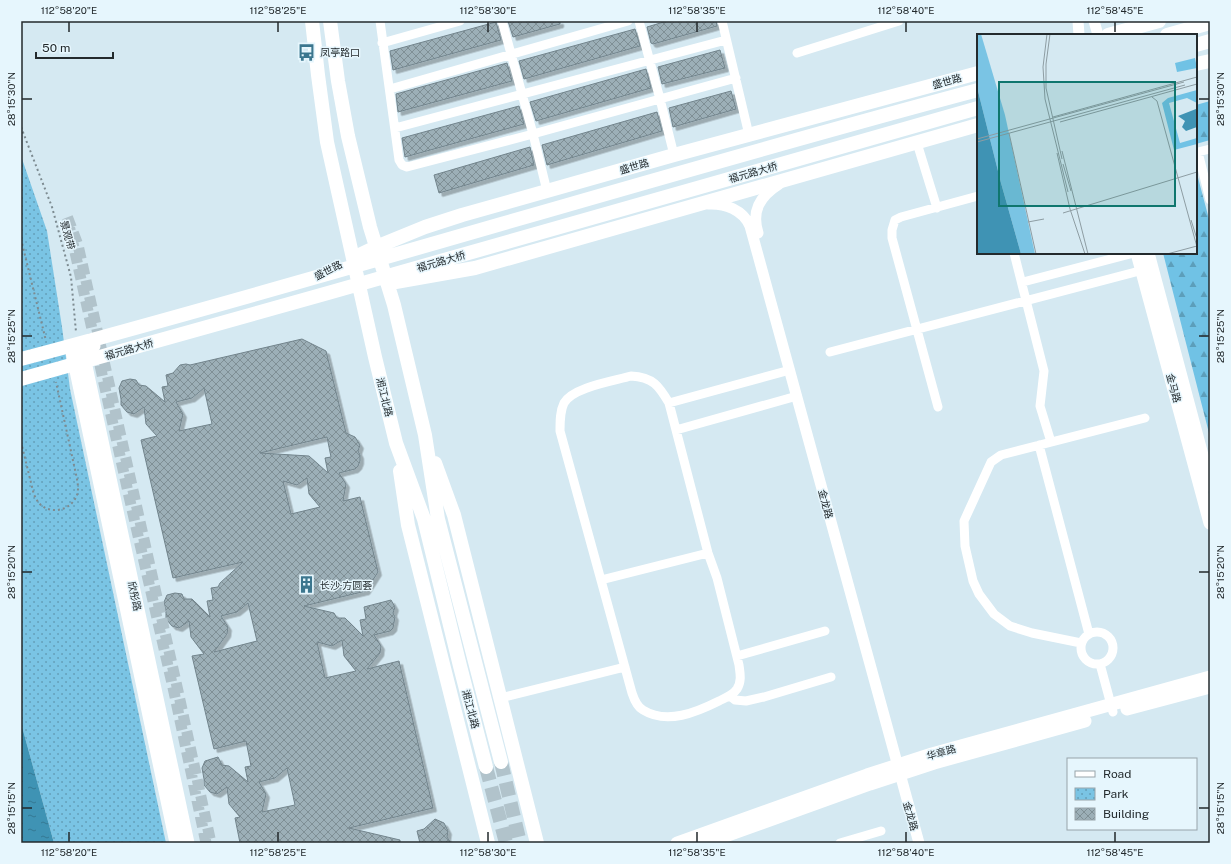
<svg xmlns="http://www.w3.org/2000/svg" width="1231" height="864" font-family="'Public Sans','Noto Sans SC',sans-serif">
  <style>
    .forest { fill: url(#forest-firs) }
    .park { fill: url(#park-dots) }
    .water { fill: url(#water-ripples) }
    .building { fill: url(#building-cross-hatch); stroke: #72848c; fill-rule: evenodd; filter: url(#shadow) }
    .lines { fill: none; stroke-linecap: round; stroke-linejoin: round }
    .tertiary-tunnel { stroke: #b1c3cb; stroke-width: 11; stroke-dasharray: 11 5.5; stroke-linecap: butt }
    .primary-tunnel { stroke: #b1c3cb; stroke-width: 14; stroke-dasharray: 14 7; stroke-linecap: butt }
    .path { stroke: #7d8b91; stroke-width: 2; stroke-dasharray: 2 3; stroke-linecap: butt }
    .minor { stroke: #fff; stroke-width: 9 }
    .tertiary { stroke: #fff; stroke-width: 11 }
    .secondary { stroke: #fff; stroke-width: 13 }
    .primary { stroke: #fff; stroke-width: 14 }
    .ticks { fill: none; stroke: #232a2d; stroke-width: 1.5 }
    .labels { text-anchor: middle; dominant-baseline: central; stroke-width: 3; stroke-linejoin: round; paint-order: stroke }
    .poi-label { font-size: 10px; fill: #232a2d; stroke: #e6f6fd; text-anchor: start }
    .street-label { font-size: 10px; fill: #232a2d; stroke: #e6f6fd }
    .inset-road { fill: none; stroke: #8e9da3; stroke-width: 1 }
    .view { fill: #0f766e; fill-opacity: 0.15; stroke: #0f766e; stroke-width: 2 }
    .inset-edge { fill: none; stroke: #232a2d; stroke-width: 2 }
    .neatline { fill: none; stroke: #232a2d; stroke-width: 1.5 }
    .ticks-label { font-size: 10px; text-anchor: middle; fill: #232a2d }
  </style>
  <defs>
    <pattern id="forest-firs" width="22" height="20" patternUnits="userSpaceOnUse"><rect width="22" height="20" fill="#70c2e5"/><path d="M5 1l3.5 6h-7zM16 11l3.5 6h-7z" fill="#5c9eba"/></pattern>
    <pattern id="park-dots" width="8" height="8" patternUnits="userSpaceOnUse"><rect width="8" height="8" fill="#7ac4e4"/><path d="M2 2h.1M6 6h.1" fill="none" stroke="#649fb9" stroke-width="1.8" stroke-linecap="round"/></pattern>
    <pattern id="water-ripples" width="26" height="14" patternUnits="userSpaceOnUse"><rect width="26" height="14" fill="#3f93b4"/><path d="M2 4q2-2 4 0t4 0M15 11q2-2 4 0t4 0" fill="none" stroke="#347893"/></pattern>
    <pattern id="building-cross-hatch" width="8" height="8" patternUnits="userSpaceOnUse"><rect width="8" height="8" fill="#9cafb7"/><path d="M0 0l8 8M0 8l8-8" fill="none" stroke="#7f8f95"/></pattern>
    <filter id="shadow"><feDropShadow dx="3.5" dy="3.5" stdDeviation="0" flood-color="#0004"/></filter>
  </defs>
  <rect width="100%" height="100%" fill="#d5e9f2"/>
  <!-- forest -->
  <path class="forest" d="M1210 101V140L1196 144V105Z
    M1196 170 1210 223V437L1163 253H1196Z"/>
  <!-- park -->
  <path class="park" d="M21 156 47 231 62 327 70 389 166 843H54L21 723Z"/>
  <!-- water -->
  <path class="water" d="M21 723 54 843H21Z"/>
  <!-- building -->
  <path class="building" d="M508 21H560V24L513 37Z
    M667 21H716L717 26 653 44 651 43 647 27Z
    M496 22 501 40 393 70 390 51Z
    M635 29 640 46 524 79 519 61Z
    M720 50 725 68 662 84 658 67Z
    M507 63 512 81 398 112 396 94Z
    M646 69 651 88 536 121 530 102Z
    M731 91 736 109 673 127 669 108Z
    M519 106 524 124 405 157 402 138Z
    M657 112 662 131 547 165 542 145Z
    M530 147 534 165 439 193 434 175Z
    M302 339 326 351 346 433 355 437 360 445 358 451 360 455V461L358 466 355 469 339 473 346 484 343 501 360 497 378 572 366 591 304 606 334 613 337 618H345L363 636 360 620 366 619 364 607 391 600 395 607 393 613 395 617 393 628 390 631 374 635 381 646 380 653 367 669 399 661 433 808 349 828 400 840V843H240L235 818 240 817 229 804 227 787 217 794 210 792 204 785V779L202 768 205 761 218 757 222 765 229 766 248 782 245 767 251 766 246 741 214 749 192 656 204 654 191 637 189 621 179 628 172 626 166 619V613L164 602 167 595 175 593 182 594 184 599H192L210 617 207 601 213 600 211 588 218 587 220 583 243 562 173 578 141 440 157 436 146 424 144 407 134 414 127 412 121 405V399L119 388 122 381 130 379 136 380 139 385 146 386 165 402 162 387 168 386 166 375 173 373 180 365 186 364 190 365ZM204 388 212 424 179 431 183 414 176 402 192 398ZM327 437 331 457 325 458 328 473 309 456 260 453ZM307 478 309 494 320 507 291 514 283 481 297 485ZM248 603 257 641 214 652 227 634 228 627 221 616 237 612ZM342 640 344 656 356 671 325 678 317 642 332 646ZM287 768 295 805 262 812 266 794 259 782 275 778Z
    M435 819 444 823 448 831 447 837 451 843H420L417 831 424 829Z"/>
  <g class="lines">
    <!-- tertiary-tunnel -->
    <path class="tertiary-tunnel" d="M206 843 174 692 128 492 67 216 78 245 178 691 211 843"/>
    <!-- primary-tunnel -->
    <path class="primary-tunnel" d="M501 762 520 843
      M486 767 506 843"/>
    <!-- path -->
    <path class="path" d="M21 127 52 207 71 277 76 332
      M21 239 46 341
      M21 442 34 495C36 498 37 501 39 503 49 515 70 511 76 497 79 492 78 485 77 479L56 382"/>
    <!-- minor -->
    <path class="minor" d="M380 21 399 160 402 165 407 167 533 134 736 78
      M502 21 533 134 547 191
      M639 21 660 99 674 155
      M722 21 749 135
      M382 43 460 21
      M797 53 899 21
      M390 89 628 21
      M395 128 726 40
      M917 143 937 208
      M1210 149 1198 152 1210 200
      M1014 253 1044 371 1040 406 1051 442
      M1023 282 1134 253
      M830 352 1147 269
      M631 376C653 377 659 386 669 403L708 553 717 578 739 665C740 673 742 681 737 689 733 695 725 698 719 701 697 712 667 725 643 710 637 707 634 699 632 693L560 431C560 421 560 411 564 403 573 387 614 381 631 376Z
      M669 403 790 370
      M938 407 892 238V230L895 220 901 217 978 196
      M676 430 797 396
      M1039 445 1089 634
      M601 580 708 553
      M1081 648a16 16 0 1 1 32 0a16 16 0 1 1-32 0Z
      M1081 643 1032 633 1010 626 994 614 979 594 973 581 965 546 964 521 991 462 1001 455 1145 418
      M737 656 825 631
      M1100 664 1113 712
      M730 696 735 700 746 701 764 697 831 677
      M500 698 625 667
      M840 843 881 831"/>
    <!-- tertiary -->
    <path class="tertiary" d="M1078 21 1079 35
      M1094 21 1098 35
      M708 204C725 203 743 210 750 226L919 843
      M758 233C751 211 760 196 779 184"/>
    <!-- secondary -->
    <path class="secondary" d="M1137 253 1210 523
      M1148 253 1210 485
      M94 346 72 352 176 843
      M83 352 188 843
      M1127 709 1210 687
      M677 843 867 775 932 754 1210 677
      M706 843 870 784 934 763 1085 721"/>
    <!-- primary -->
    <path class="primary" d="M312 21 318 75 327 142 375 357 396 443 424 519 460 666 486 767
      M330 21 338 81 348 136 370 227 394 305 425 435 438 519 501 762
      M1108 35 1159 21
      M1167 35 1210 23
      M1196 45 1210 41
      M1196 64 1210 61
      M353 258 376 247 425 227 462 215 674 155 978 73
      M390 283 475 268 978 125
      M21 359C341 274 658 175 978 90
      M21 379 328 293 978 108
      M435 463 454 515 537 843
      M400 471 408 525 488 843"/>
  </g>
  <!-- ticks -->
  <path class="ticks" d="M69 22V32M278 22V32M488 22V32M697 22V32M906 22V32M1115 22V32M22 99H32M1199 99H1209M22 336H32M1199 336H1209M22 572H32M1199 572H1209M22 808H32M1199 808H1209M69 832V842M278 832V842M488 832V842M697 832V842M906 832V842M1115 832V842"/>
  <!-- icons -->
  <defs>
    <symbol id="bus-bare" viewBox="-9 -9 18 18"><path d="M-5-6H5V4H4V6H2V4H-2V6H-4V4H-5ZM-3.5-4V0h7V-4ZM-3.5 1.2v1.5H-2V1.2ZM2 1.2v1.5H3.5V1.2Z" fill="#3b768e" stroke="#e6f6fd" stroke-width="2.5" paint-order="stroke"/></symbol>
    <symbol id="building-bare" viewBox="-9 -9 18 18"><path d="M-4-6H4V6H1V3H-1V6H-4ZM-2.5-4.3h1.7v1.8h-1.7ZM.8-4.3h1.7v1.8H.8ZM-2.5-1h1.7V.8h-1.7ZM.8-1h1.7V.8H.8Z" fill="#3b768e" stroke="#e6f6fd" stroke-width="2.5" paint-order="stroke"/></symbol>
  </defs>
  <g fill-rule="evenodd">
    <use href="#bus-bare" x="294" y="40" width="25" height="25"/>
    <use href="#building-bare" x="294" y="572" width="25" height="25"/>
  </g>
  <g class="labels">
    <!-- poi labels -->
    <g class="poi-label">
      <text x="320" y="52">凤亭路口</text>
      <text x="320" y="585">长沙·方圆荟</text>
    </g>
    <!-- street labels -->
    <g class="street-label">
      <text transform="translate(947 81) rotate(-15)">盛世路</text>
      <text transform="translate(634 166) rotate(-16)">盛世路</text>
      <text transform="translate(753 172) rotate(-16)">福元路大桥</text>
      <text transform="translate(68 235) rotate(75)">景观带</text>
      <text transform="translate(441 261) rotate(-16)">福元路大桥</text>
      <text transform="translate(328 270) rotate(-27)">盛世路</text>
      <text transform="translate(129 349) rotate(-16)">福元路大桥</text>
      <text transform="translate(1174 388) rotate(75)">金马路</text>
      <text transform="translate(385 397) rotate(76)">湘江北路</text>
      <text transform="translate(826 504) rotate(75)">金龙路</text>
      <text transform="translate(135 596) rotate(78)">欣彤路</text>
      <text transform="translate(471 709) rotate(75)">湘江北路</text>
      <text transform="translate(941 752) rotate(-16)">华章路</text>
      <text transform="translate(911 816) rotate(74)">金龙路</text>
    </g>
  </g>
  <!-- overview -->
  <g transform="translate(977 34)">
    <rect width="220" height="220" fill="#d5e9f2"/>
    <path d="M218 24 220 34 200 38 198 29ZM220 56V69L210 64 192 69 203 109 220 104V110L197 116 185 69 191 64Z" fill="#70c2e5"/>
    <path d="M0 0H4L28 81 58 220H44L24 149 0 53Z" fill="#7ac4e4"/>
    <path d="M0 53 24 149 44 220H0ZM219 75 220 93 209 97 205 93 208 87 201 82Z" fill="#3f93b4"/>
    <path class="inset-road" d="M70 0 66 33 68 65 91 158M73 0 69 30V54L85 125M175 63 180 67 220 213M76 83 220 43M83 88 220 50M32 99 59 220M0 105 207 48M0 108 208 51M85 117 111 220M80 119 93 175 108 220M86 130 94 157M86 179 220 138M214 186 220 205M51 188 67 185M190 220 220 212"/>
    <path class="view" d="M22 48H198V172H22Z"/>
    <rect width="220" height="220" class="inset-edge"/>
  </g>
  <!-- border -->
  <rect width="1231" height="864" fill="none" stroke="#e6f6fd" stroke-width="44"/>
  <!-- legend -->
  <rect x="1067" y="758" width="130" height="72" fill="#e6f6fd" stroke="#98a4aa"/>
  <rect x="1075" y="771" width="20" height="6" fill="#ffffff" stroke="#98a4aa"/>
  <text x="1103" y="778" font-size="12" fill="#232a2d">Road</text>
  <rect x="1075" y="788" width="20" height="12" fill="url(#park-dots)" stroke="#98a4aa"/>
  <text x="1103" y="798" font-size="12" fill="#232a2d">Park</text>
  <rect x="1075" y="808" width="20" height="12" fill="url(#building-cross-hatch)" stroke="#98a4aa"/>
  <text x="1103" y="818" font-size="12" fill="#232a2d">Building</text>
  <!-- scale -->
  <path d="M36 52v6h77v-6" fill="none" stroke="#232a2d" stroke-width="2"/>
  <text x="42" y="52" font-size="12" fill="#232a2d" stroke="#e6f6fd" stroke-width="3" paint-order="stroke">50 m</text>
  <rect x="22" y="22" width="1187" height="820" class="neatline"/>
  <g class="ticks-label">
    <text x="69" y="14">112°58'20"E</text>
    <text x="278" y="14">112°58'25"E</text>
    <text x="488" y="14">112°58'30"E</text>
    <text x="697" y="14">112°58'35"E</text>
    <text x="906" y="14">112°58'40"E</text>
    <text x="1115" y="14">112°58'45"E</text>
    <text transform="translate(11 99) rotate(-90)" y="4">28°15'30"N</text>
    <text transform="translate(1220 99) rotate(-90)" y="4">28°15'30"N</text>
    <text transform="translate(11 336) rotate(-90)" y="4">28°15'25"N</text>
    <text transform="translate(1220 336) rotate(-90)" y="4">28°15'25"N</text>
    <text transform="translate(11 572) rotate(-90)" y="4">28°15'20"N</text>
    <text transform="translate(1220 572) rotate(-90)" y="4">28°15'20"N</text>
    <text transform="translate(11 808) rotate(-90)" y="4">28°15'15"N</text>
    <text transform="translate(1220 808) rotate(-90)" y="4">28°15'15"N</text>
    <text x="69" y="856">112°58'20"E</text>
    <text x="278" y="856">112°58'25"E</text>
    <text x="488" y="856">112°58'30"E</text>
    <text x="697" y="856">112°58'35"E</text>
    <text x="906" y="856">112°58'40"E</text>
    <text x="1115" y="856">112°58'45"E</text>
  </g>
</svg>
